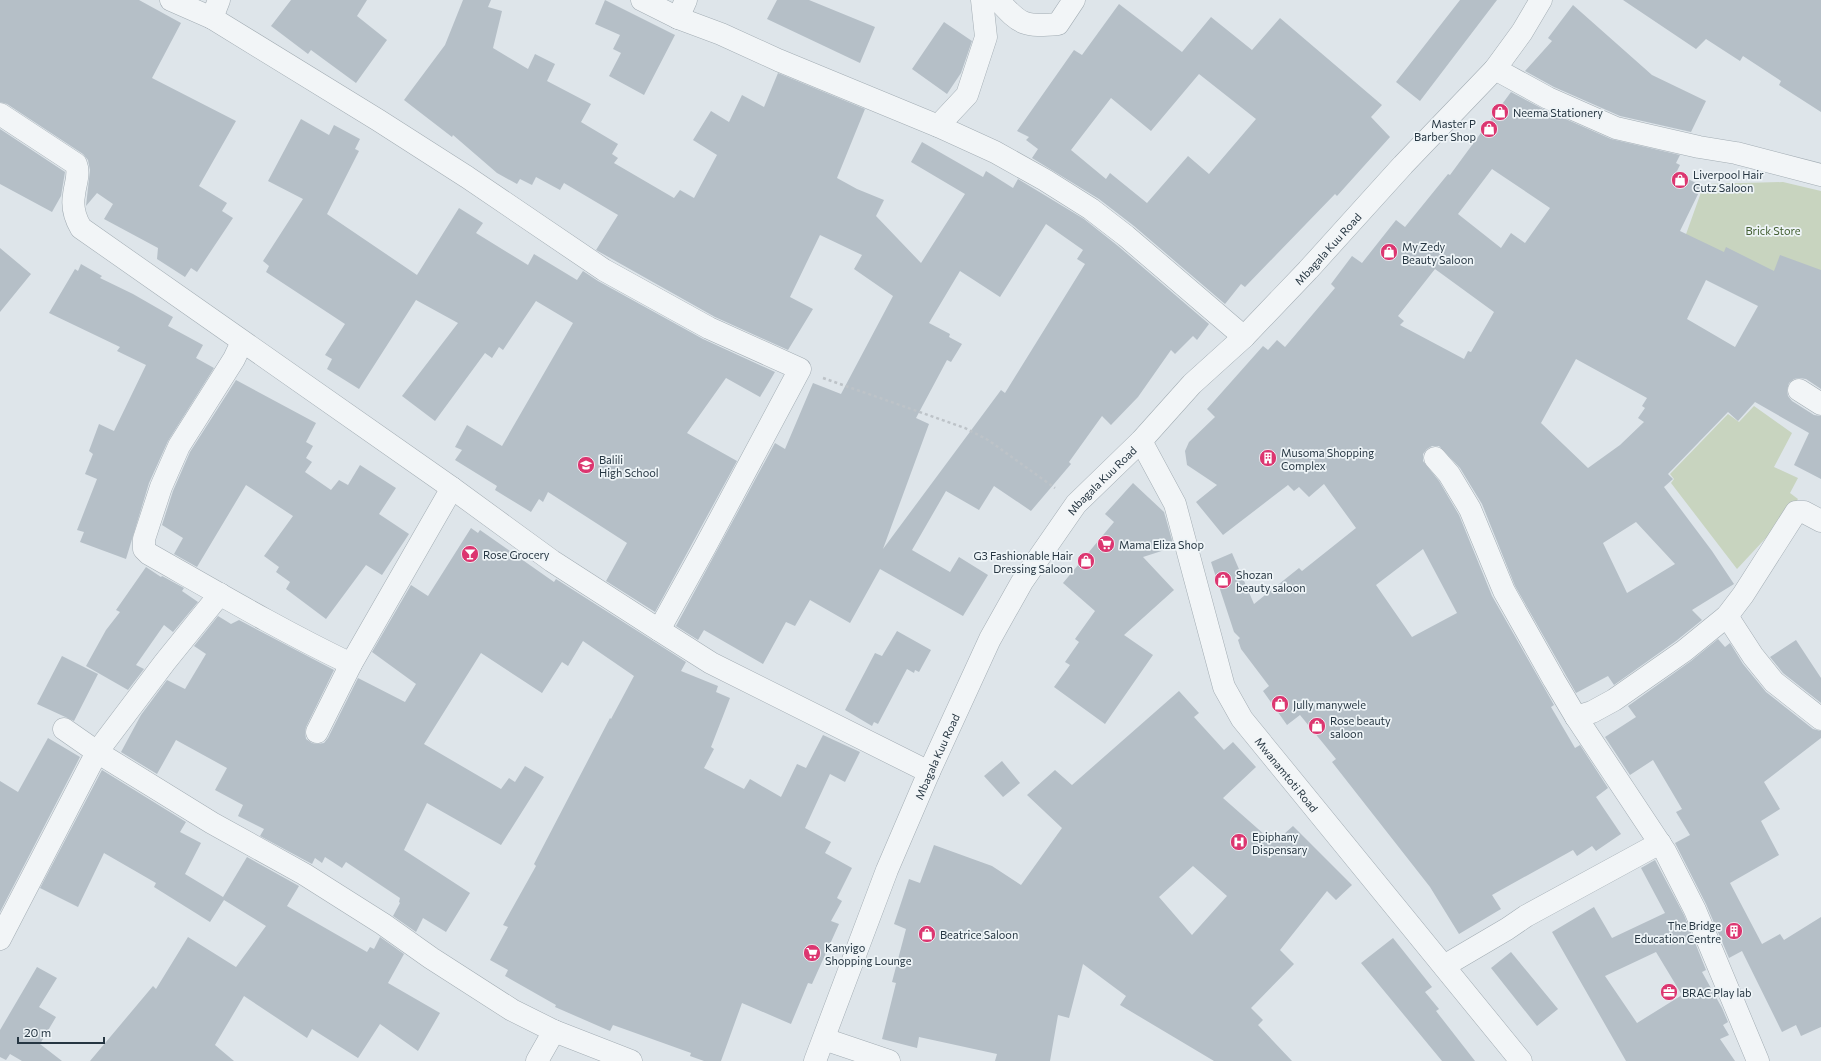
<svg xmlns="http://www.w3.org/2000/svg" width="1821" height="1061" font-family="Commissioner,sans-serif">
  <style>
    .green { fill: #c8d4bf }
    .building { fill: #b5bfc7; fill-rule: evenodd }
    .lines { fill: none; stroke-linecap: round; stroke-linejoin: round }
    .minor-casing { stroke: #a3adb4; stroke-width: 23 }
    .path { stroke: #bdc3c8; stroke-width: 2.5; stroke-dasharray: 3 3; stroke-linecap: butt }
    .minor { stroke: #f2f5f7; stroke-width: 22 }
    .labels { text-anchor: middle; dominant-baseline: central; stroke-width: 3.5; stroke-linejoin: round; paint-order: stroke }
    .poi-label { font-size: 11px; fill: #263642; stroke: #eef4f7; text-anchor: start }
    .park-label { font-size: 11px; fill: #435f32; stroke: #eef4f7 }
    .street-label { font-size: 11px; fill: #263642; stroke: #eef4f7 }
  </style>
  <rect width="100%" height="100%" fill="#dee5ea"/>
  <!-- green -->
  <path class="green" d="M1783 182 1821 191V290L1680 251 1704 184Z
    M1754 406 1792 433 1774 467 1798 478 1790 493 1798 499 1788 514 1737 569 1671 483 1674 479 1670 474 1728 414 1739 422Z"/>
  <!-- building -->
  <path class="building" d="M0 0H139L181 23 152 78 236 121 199 186 227 203 222 211 233 218 197 272 191 268 185 277 157 259 158 248 104 219 113 204 97 193 86 206 90 170 88 160 83 154 7 104 0 102Z
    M291 0H367L357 16 387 40 356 83 311 50 308 54 271 26Z
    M463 0H491L488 7 502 11 493 48 528 69 535 54 555 64 547 81 591 104 581 122 618 144 612 154 618 158 614 163 674 198 680 190 694 198 717 155 693 140 711 111 729 122 742 95 764 107 778 73 865 109 837 178 857 189 884 200 876 216 921 263 965 194 911 162 922 142 983 177 986 171 1013 188 1018 179 1084 219 1118 246 1209 324 1197 340 1193 336 1175 354 1171 350 1138 397 1111 425 1102 416 1069 462 1071 464 1031 511 994 486 979 510 946 491 912 550 950 572 959 557 988 575 963 616 880 569 850 623 810 600 795 626 786 622 763 664 704 630 698 640 676 626 775 443 785 449 813 383 841 394 893 296 854 269 862 255 820 235 790 297 813 309 788 350 715 317 596 250 618 215 564 183 560 190 536 177 532 185 520 179 517 184 497 173 453 135 452 137 404 100 445 45ZM1046 224 1083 250 1077 259 1085 264 1005 393 1001 390 883 549 929 424 916 418 947 360 951 362 962 344 949 337 950 334 929 323 960 271 1000 297Z
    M605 0 675 35 644 95 609 76 621 53 613 49 620 35 595 24Z
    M777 0H809L875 27 860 63 767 19Z
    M1460 0H1497L1420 101 1396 82Z
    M1623 0H1821V112L1779 85 1781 81 1743 56 1740 61 1706 39 1696 49Z
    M1119 4 1182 52 1211 17 1252 50 1280 18 1382 105 1371 117 1390 137 1337 196 1335 194 1245 287 1241 284 1225 304 1134 226 1099 199 1032 158 1038 149 1026 140 1029 137 1017 131 1074 50 1082 55ZM1199 74 1256 119 1209 174 1188 156 1147 203 1110 173 1106 179 1071 150 1111 98 1151 131Z
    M1573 5 1652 75 1706 101 1691 132 1620 116 1554 87 1525 71 1552 41 1548 38Z
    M944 22 972 41 961 73 947 94 912 69Z
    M1511 92 1543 109 1611 139 1680 155 1676 163 1680 165 1676 173 1702 186 1680 231 1724 252 1726 247 1774 271 1780 255 1821 270V389L1806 379 1799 378 1794 379 1789 383 1787 390 1788 396 1792 401 1814 415 1821 416V479L1794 465 1809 433 1755 402 1738 421 1728 412 1668 474 1673 479 1664 487 1712 551 1734 584 1692 610 1702 620 1676 641 1614 685 1608 676 1576 693 1515 586 1482 504 1460 468 1439 446H1432L1427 449 1423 454V461L1439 481 1459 515 1492 596 1554 705 1551 707 1575 748 1580 745 1608 788 1596 797 1621 834 1596 851 1592 846 1577 856 1573 850 1492 895 1501 909 1459 934 1430 887 1332 762 1336 759 1300 715 1287 725 1263 691 1269 686 1241 649 1238 640 1240 638 1234 632 1211 562 1232 553 1254 604 1299 568 1302 571 1356 528 1324 484 1309 497 1299 487 1294 491 1288 485 1223 535 1196 502 1217 485 1187 465 1185 451 1189 442 1215 417 1207 409 1263 346 1268 350 1277 340 1285 347 1335 288 1331 284 1352 256 1362 263 1396 220 1405 227 1448 174 1450 175ZM1492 169 1550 208 1525 243 1511 233 1501 248 1458 214ZM1435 269 1494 312 1471 352 1468 351 1464 359 1400 325 1404 321 1398 316ZM1706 280 1758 306 1735 347 1687 319ZM1576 359 1647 398 1642 406 1645 408 1638 418 1644 422 1620 445 1588 468 1541 423ZM1636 522 1675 564 1627 593 1603 543ZM1423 549 1457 613 1412 637 1376 585Z
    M301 119 329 135 334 125 360 139 355 149 359 151 327 214 417 275 459 208 483 223 476 233 528 265 534 254 577 280 583 271 598 281 703 339 775 372 760 397 726 378 687 433 737 461 655 612 606 581 627 543 548 492 543 502 539 499 531 512 495 490 497 486 455 460 462 450 455 447 467 425 502 446 573 323 536 301 503 350 499 347 492 358 485 353 435 421 402 396 458 323 416 300 359 389 327 369 332 359 325 355 345 324 266 272 269 266 263 261 303 199 268 181Z
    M0 129 65 172 61 196 52 212 0 184Z
    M0 248 31 274 0 312Z
    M81 264 102 276 100 278 133 294 173 317 168 326 203 345 196 358 214 368 168 441 149 483 126 559 80 542 84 532 77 530 97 479 85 474 93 454 89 451 99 424 114 431 146 365 117 351 120 347 49 313 75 269 78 271Z
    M236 380 316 423 306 442 313 446 306 458 312 462 305 472 331 490 339 480 348 485 360 465 396 488 379 514 409 534 382 575 366 565 326 619 286 589 290 582 276 572 279 567 264 556 293 516 246 485 197 567 174 554 183 538 162 525 173 491 190 452Z
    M1133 483 1164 512 1174 547 1143 557 1174 590 1124 635 1153 655 1105 724 1054 687 1070 665 1065 662 1079 642 1075 639 1095 611 1063 583 1114 522 1105 514Z
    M471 528 478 533 480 530 554 582 556 579 686 662 681 671 718 686 716 692 730 698 711 747 714 749 704 768 744 789 750 779 781 797 797 764 806 768 823 735 860 752 845 782 830 774 805 828 831 842 825 853 852 868 837 898 842 901 831 921 839 924 812 984 808 983 791 1024 742 1003 721 1061H704L690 1056 691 1053 613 1025 610 1031 555 1007 556 1005 505 976 508 970 490 960 508 927 503 925 536 866 534 864 610 718 611 719 634 676 583 641 568 666 562 662 542 693 481 653 424 744 501 789 509 778 515 782 525 766 544 777 501 845 427 803 404 850 470 893 446 932 423 918 416 932 393 916 400 903 399 902 400 898 346 862 342 868 325 857 322 863 315 858 312 864 260 836 264 829 238 816 243 805 215 790 227 768 176 740 157 774 121 752 141 715 167 680 185 689 206 654 194 646 218 616 231 624 239 620 334 670 306 727 305 732 306 739 312 743 317 744 324 743 328 738 358 678 405 702 416 684 372 652 411 585 428 596Z
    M146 567 161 577 162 576 184 588 182 591 198 602 173 632 164 625 136 665 144 669 128 690 86 666 106 630 120 612 116 610Z
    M897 631 931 650 919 672 915 670 914 673 907 669 878 724 874 722 872 726 845 710 875 653 882 656Z
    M1718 639 1725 647 1730 643 1743 664 1766 692 1813 729 1821 731V738L1764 782 1780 809 1761 821 1779 855 1730 883 1762 944 1780 934 1784 940 1821 917V1027L1801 1036 1796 1025 1782 1032 1742 951 1729 958 1706 904 1675 843 1690 835 1676 812 1682 809 1653 760 1630 775 1605 737 1636 717 1628 706 1691 661Z
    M1796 640 1821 678V703L1783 673 1770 657Z
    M62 656 98 674 74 721 37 704Z
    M1179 691 1199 713 1194 717 1224 750 1233 742 1256 767 1223 798 1274 843 1293 826 1352 885 1336 900 1327 891 1280 950 1294 964 1251 1008 1263 1020 1258 1025 1292 1061H1214L1120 1005 1126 996 1083 964 1069 1018 1058 1015 1050 1061H995L997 1054 919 1037 917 1048 882 1039 896 983 892 982 906 929 894 924 909 879 920 883 934 845 992 866 1021 885 1062 828 1027 795 1055 770 1072 785ZM1193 866 1227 896 1192 935 1159 897Z
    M48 738 80 757 0 912V781L18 792Z
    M1002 761 1020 783 1003 797 984 776Z
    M102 770 186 822 180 832 201 843 185 874 223 897 247 857 299 886 287 906 367 952 370 947 374 949 380 937 404 954 388 983 440 1013 418 1051 380 1024 358 1058 312 1029 307 1038 244 996 215 1045 234 1061H90L153 986 156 989 188 937 236 967 266 926 224 900 210 922 154 887 156 883 104 853 78 907 40 888Z
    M1655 860 1684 915 1706 970 1702 972 1722 1008 1728 1022 1723 1025 1729 1035 1720 1039 1735 1061H1626L1552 932 1594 907 1612 938 1665 913 1641 868ZM1656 952 1682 995 1637 1023 1605 976Z
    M1393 938 1432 987 1425 992 1439 1009 1436 1011 1475 1061H1442L1361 963Z
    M1511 952 1558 1009 1537 1026 1491 968Z
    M37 967 57 978 39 1007 56 1017 40 1044 62 1061H22L10 1054 6 1060 0 1057V1030Z"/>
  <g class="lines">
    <defs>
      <g id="minor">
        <path d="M171 0 212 18 378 120 467 177 604 270 709 328 800 369 705 547 659 630"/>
        <path d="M642 0 678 18 721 34 778 60 938 126 995 152 1045 180 1091 209 1126 236 1244 337"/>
        <path d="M998 0C1020 25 1025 27 1058 24L1074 0"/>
        <path d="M212 18 219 0"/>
        <path d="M678 18 686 0"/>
        <path d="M1495 69 1548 98 1616 128 1699 147 1736 153 1821 175"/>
        <path d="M0 114 76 164C80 174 75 184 74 195 72 206 75 218 81 228L452 488 552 561 659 630 711 663 929 772"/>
        <path d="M938 126 967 95 986 37 982 0"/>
        <path d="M242 342 234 359 179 446 161 487 144 539V549L149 554C216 592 282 631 351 664"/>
        <path d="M1799 390 1821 404"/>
        <path id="s1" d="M1141 441 1175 504 1224 687 1242 719 1521 1061"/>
        <path d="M1435 458 1449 474 1470 509 1504 591 1554 680 1576 717 1665 851 1695 910 1758 1061"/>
        <path d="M1727 616 1753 656 1774 682 1821 719"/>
        <path d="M1576 717 1592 712 1614 700 1684 651 1727 616 1743 595 1796 512H1804L1821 521"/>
        <path d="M64 729 97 752 212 823 304 874 383 924 431 958 512 1010 554 1031 631 1061"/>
        <path d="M317 732 351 664 452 488"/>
        <path d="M0 939 97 752 165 662 220 594"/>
        <path d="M1444 966 1507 929 1526 916 1660 843"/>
        <path d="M824 1039 889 1061"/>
        <path d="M537 1061 554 1031"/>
        <path id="s2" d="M815 1061 887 870 929 772 990 639 1022 582 1076 504 1141 441 1192 384 1244 337 1308 270 1403 165 1495 69 1522 32 1541 0"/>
      </g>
    </defs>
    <!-- minor casing -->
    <use href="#minor" class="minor-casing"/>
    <!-- path -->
    <path class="path" d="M823 378 965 428 988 440 1055 488"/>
    <!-- minor -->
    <use href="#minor" class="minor"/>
  </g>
  <!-- icons -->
  <defs>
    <symbol id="shop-disc" viewBox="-11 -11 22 22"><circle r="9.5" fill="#dc3670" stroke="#eef4f7"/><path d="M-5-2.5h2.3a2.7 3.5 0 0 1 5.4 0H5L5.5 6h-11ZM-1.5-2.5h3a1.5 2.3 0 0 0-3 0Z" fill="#fff"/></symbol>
    <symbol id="building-disc" viewBox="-11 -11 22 22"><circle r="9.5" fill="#dc3670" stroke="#eef4f7"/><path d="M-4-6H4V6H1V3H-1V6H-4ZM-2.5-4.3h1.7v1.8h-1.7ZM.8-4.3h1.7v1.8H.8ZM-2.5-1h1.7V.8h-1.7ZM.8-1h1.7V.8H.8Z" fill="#fff"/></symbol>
    <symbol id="school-disc" viewBox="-11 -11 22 22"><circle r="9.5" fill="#dc3670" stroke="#eef4f7"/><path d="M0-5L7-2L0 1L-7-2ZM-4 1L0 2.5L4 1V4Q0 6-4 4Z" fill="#fff"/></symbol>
    <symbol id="supermarket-disc" viewBox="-11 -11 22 22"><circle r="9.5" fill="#dc3670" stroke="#eef4f7"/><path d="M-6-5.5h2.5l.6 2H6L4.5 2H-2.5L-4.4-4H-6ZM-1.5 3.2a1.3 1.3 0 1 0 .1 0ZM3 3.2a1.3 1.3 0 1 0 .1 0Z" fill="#fff"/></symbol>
    <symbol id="bar-disc" viewBox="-11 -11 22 22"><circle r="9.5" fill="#dc3670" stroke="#eef4f7"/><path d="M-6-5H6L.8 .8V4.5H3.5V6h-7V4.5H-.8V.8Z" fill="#fff"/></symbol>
    <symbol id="hospital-disc" viewBox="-11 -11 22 22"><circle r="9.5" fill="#dc3670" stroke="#eef4f7"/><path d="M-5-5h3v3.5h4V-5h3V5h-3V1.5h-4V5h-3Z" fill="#fff"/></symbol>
    <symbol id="office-disc" viewBox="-11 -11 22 22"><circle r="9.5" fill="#dc3670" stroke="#eef4f7"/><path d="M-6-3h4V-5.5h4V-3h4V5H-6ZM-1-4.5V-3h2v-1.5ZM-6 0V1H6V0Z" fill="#fff"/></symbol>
  </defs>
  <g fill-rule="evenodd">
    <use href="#shop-disc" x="1490" y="102" width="20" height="20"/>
    <use href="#shop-disc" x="1479" y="119" width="20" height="20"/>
    <use href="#shop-disc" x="1670" y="170" width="20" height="20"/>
    <use href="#shop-disc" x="1379" y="242" width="20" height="20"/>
    <use href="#building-disc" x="1258" y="448" width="20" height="20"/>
    <use href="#school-disc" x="576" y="455" width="20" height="20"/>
    <use href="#supermarket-disc" x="1096" y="534" width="20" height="20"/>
    <use href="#bar-disc" x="460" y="544" width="20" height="20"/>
    <use href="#shop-disc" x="1076" y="551" width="20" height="20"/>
    <use href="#shop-disc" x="1213" y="570" width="20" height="20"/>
    <use href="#shop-disc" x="1270" y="694" width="20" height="20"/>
    <use href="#shop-disc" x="1307" y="716" width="20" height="20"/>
    <use href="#hospital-disc" x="1229" y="832" width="20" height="20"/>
    <use href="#building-disc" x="1724" y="921" width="20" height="20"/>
    <use href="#shop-disc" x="917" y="924" width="20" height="20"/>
    <use href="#supermarket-disc" x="802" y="943" width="20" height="20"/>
    <use href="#office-disc" x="1659" y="982" width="20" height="20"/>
  </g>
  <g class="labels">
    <!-- poi labels -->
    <g class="poi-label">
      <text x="1513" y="112">Neema Stationery</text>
      <text x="1476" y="123" text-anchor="end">Master P<tspan x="1476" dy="13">Barber Shop</tspan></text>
      <text x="1693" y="174">Liverpool Hair<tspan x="1693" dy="13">Cutz Saloon</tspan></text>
      <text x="1402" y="246">My Zedy<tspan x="1402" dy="13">Beauty Saloon</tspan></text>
      <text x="1281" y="452">Musoma Shopping<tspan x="1281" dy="13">Complex</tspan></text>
      <text x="599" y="459">Balili<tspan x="599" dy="13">High School</tspan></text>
      <text x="1119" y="544">Mama Eliza Shop</text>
      <text x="483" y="554">Rose Grocery</text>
      <text x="1073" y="555" text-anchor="end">G3 Fashionable Hair<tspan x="1073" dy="13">Dressing Saloon</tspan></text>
      <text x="1236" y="574">Shozan<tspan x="1236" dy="13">beauty saloon</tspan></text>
      <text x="1293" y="704">Jully manywele</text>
      <text x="1330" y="720">Rose beauty<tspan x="1330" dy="13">saloon</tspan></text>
      <text x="1252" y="836">Epiphany<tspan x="1252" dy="13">Dispensary</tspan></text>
      <text x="1721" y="925" text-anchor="end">The Bridge<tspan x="1721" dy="13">Education Centre</tspan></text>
      <text x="940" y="934">Beatrice Saloon</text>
      <text x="825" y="947">Kanyigo<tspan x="825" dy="13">Shopping Lounge</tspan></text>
      <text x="1682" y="992">BRAC Play lab</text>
    </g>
    <!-- park labels -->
    <g class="park-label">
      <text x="1773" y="230">Brick Store</text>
    </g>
    <!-- street labels -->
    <g class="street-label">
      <text stroke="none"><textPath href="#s2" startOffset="976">Mbagala Kuu Road</textPath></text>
      <text stroke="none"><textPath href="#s2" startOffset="652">Mbagala Kuu Road</textPath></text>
      <text stroke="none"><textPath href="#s2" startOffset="328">Mbagala Kuu Road</textPath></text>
      <text stroke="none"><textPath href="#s1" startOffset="369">Mwanamtoti Road</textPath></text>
    </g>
  </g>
  <!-- scale -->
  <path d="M18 1037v6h86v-6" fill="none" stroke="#263642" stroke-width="2"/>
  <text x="24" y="1037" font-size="12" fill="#263642" stroke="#eef4f7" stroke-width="3" paint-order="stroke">20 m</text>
</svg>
